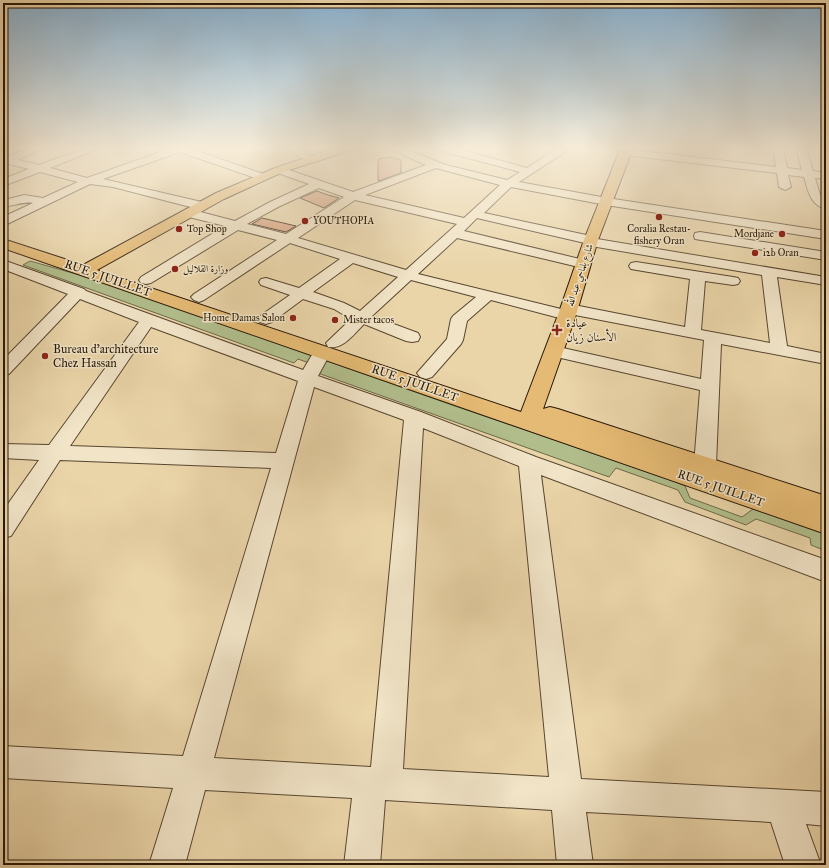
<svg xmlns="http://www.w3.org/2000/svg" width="829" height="868" font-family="'IM FELL Great Primer',Amiri,serif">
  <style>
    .green { fill: #b1be8c; stroke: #6c6a4a }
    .building { fill: #d9a17f; stroke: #271707 }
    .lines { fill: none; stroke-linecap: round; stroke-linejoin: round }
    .minor-casing { stroke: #584630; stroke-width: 2 }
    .major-casing { stroke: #271707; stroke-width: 2 }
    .minor { fill: #f1e4c7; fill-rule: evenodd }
    .major { fill: #e5ba74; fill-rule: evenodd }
    .poi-dot { fill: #8f2418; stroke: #f1e4c7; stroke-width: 1.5 }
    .labels { text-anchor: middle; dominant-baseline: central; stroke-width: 3; stroke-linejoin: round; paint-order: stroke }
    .far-poi-label { font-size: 10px; fill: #271707; stroke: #f1e4c7; text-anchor: start }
    .far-street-label { font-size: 10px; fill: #271707; stroke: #f1e4c7 }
    .street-label { font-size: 12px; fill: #271707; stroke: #f1e4c7 }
    .poi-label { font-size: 12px; fill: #271707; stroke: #f1e4c7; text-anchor: start }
  </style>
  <rect width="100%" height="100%" fill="#ead5a9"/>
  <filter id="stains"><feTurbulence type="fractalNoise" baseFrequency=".005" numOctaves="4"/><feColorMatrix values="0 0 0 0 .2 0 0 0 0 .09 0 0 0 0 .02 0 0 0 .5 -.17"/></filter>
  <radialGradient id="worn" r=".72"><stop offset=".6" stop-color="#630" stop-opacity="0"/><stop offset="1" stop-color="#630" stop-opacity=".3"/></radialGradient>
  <!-- green -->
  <path class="green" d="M30 261 101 281 452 405 671 480 685 486 690 498 742 517 753 509 826 534V551L811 545 810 538 756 519 746 525 685 502 678 490 616 468 609 477 315 372 320 367 298 359 294 363 23 265Z"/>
  <!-- building -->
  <path class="building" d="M392 157 401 160V173L378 181V159Z
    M317 191 328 195 339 198 324 208 300 198Z
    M262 218 296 226 286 232 252 224Z"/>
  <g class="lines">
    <defs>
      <path id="minor" d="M29 148H44L18 160 39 165 85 148H100L50 168 87 178 171 148H189L266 175 267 177 266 179H258L180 152 103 179 206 203 208 206 206 209 202 210 113 187 90 184 3 226V217L33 203C22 201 14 207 3 206V198L8 199 24 195 43 198 78 182 40 172 3 186V179L29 169 8 164 3 165V156L7 157Z
        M286 148H299L315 159 310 162 306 161Z
        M388 148H402L446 165 507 180 520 172 438 150 436 148H454L527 168 558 148H571L519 182 607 198 826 231V239L606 205 511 187 484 213 591 236 597 239 826 277V285L777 277 787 346 826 354V364L721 344 716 465 712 470 705 473 698 470 694 465 700 390 548 355 545 351 548 347 554 346 701 379 704 340 575 315 573 318 567 320 491 300 467 321 463 340 461 344 432 377 426 379 420 377 417 373 447 339 451 319 453 316 476 297 411 280 372 316 418 333 420 337 418 341 412 342 406 341 364 324C354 334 343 350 328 347L326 343 351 319 334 309 303 299 272 322 266 324 260 322 258 319 260 316 290 295 261 285 259 282 261 279 266 278 299 288 340 259 290 243 204 300 199 302 194 300 191 297 194 294 277 240 238 230 151 283 146 284 141 283 139 280 141 277 225 226 185 216 183 213 185 210 189 209 235 221 270 202 309 184 275 172 274 170 275 168H283L353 192 426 165ZM436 168 500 185 464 218 365 195ZM319 188 344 197 286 234 247 224 278 207ZM355 200 457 224 406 270 298 238ZM477 218 585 243 586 245 591 246 762 275 770 343 701 330 705 281 733 285 738 284 740 281 738 278 733 277 636 262 631 263 629 266 631 269 690 279 685 327 569 304 563 306 561 309 418 274 457 238 583 268 588 267 590 264 588 261 464 231ZM353 263 398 277 360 311 344 303 313 292Z
        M773 148H783L787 168 802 170 796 148H806L813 171 826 173V179L815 178 820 195 826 199V209C810 205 808 190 804 177L788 175 791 187 785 190 779 187 777 173 625 155 620 152 625 149 776 167Z
        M700 232 826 252V260L695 239 694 236 695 233Z
        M3 260 84 289 86 291 303 370 316 348 322 347 328 348 331 352 318 376 421 412 536 457 826 560V582L541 475 581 779 826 792V826L806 824 821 865H785L771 822 586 812 593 865H557L552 810 385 800 380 865H344L352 798 205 790 185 865H149L173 788 3 778V746L183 756 271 468 60 460 11 536 3 538V511L39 460 3 458V444L49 445 139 322 80 299 9 374 3 375V360L68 294 3 269ZM151 327 298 381 276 453 70 446ZM314 387 404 420 371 767 214 758ZM423 428 519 466 549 777 403 769Z"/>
      <path id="major" d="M335 148H353L352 150 283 172 224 199 97 270 521 412 558 315 584 240 619 152 622 148H633L598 240 576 315 543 409 550 407 558 409 826 496V534L3 248V239L83 265 216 193 275 168Z"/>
    </defs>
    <!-- minor casing -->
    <use href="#minor" class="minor-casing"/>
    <!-- major casing -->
    <use href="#major" class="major-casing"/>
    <!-- minor -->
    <use href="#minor" class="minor"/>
    <!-- major -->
    <use href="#major" class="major"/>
  </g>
  <!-- sky -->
  <linearGradient id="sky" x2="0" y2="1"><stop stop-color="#8ab4d4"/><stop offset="0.55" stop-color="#f6ecd8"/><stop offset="1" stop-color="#f6ecd8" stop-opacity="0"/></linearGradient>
  <rect width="829" height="270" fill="url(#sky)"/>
  <!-- markers -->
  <g class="poi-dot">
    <circle cx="659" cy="217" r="4"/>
    <circle cx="305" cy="221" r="4"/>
    <circle cx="179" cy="229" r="4"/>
    <circle cx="782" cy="234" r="4"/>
    <circle cx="755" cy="253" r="4"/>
    <circle cx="175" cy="269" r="4"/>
    <circle cx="293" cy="318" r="4"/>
    <circle cx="335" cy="320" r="4"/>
    <path d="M555 324h4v4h4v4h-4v4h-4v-4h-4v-4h4z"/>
    <circle cx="45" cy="356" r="4"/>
  </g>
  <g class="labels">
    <!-- far-poi labels -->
    <g class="far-poi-label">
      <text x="313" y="221">YOUTHOPIA</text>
      <text x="187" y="229">Top Shop</text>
      <text x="659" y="229" text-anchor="middle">Coralia Restau-<tspan x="659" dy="12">fishery Oran</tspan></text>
      <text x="774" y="234" text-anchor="end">Mordjane</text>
      <text x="763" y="253">i2b Oran</text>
      <text x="183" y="269">وزارة القلاليل</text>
      <text x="285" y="318" text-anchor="end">Home Damas Salon</text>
      <text x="343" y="320">Mister tacos</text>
    </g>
    <!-- far-street labels -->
    <g class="far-street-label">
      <text transform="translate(580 275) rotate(-72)">شارع بلماحي عبد الله</text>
    </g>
    <!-- street labels -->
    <g class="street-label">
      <text transform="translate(108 278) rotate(19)">RUE 5 JUILLET</text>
      <text transform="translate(415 383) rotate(19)">RUE 5 JUILLET</text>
      <text transform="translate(721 488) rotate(19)">RUE 5 JUILLET</text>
    </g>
    <!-- poi labels -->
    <g class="poi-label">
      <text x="566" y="323">عيادة<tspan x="566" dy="14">الأسنان زيان</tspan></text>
      <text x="53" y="349">Bureau d'architecture<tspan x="53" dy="14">Chez Hassan</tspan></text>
    </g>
  </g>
  <!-- margin -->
  <rect width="829" height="868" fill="none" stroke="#ead5a9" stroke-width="16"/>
  <rect x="4" y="4" width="821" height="860" fill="none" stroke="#271707" stroke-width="2"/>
  <rect x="8" y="8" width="813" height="852" fill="none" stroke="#271707"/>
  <rect width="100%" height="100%" filter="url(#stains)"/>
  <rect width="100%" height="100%" fill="url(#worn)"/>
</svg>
